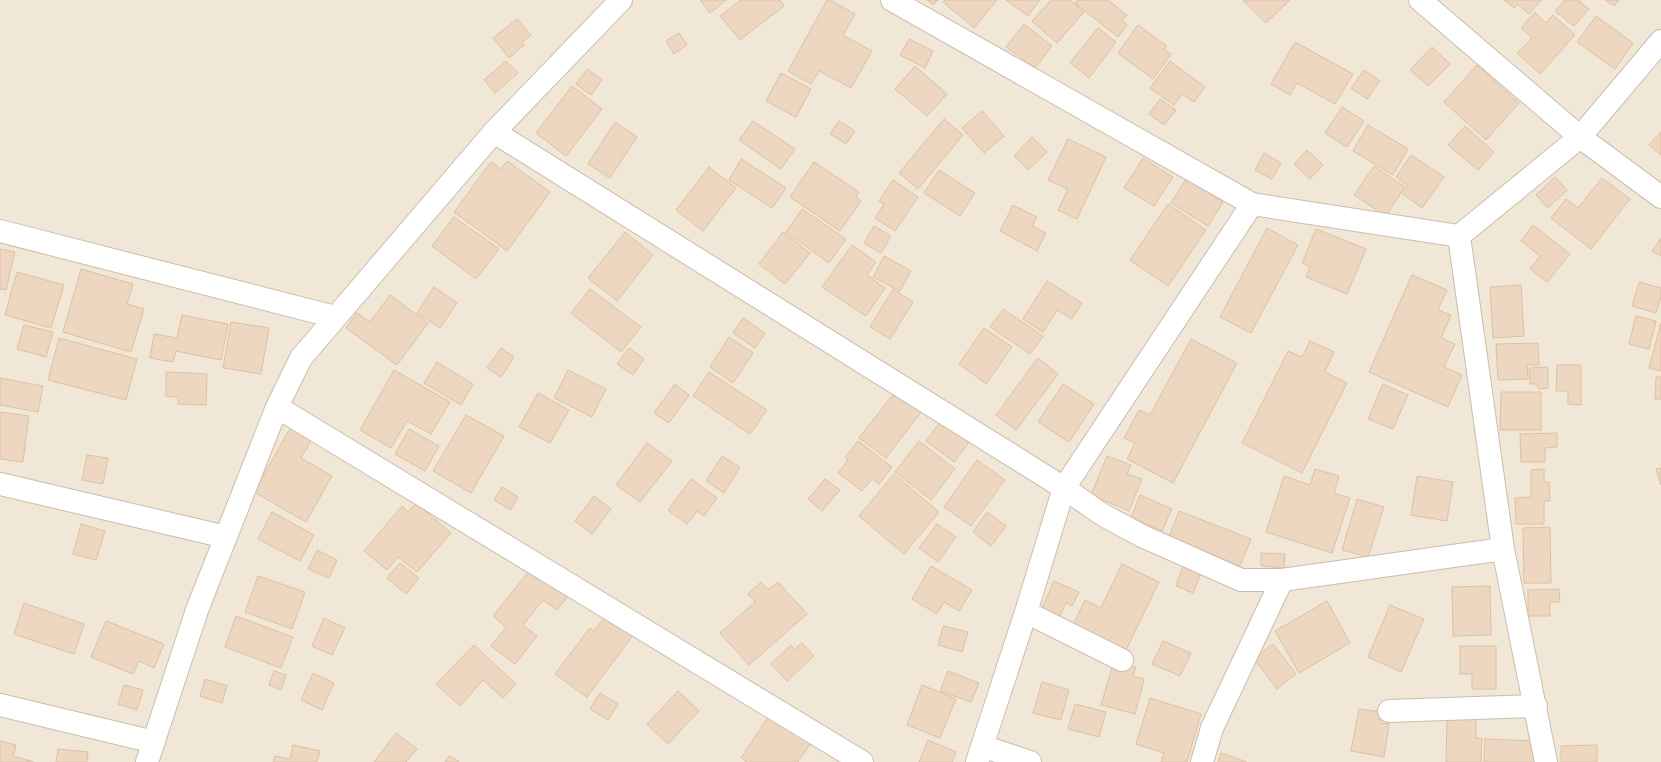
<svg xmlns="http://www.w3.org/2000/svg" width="1661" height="762" font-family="Rubik,sans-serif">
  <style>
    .residential { fill: #f1e7d6 }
    .building { fill: #edd7c1; stroke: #dec0a2 }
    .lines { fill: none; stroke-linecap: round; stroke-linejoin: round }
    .street-casing { stroke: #cbbdae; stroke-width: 24 }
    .street { stroke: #fff; stroke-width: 22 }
  </style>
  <rect width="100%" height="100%" fill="#faf5e6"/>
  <!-- residential -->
  <path class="residential" d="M0 0H1661V762H0Z"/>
  <!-- building -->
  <path class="building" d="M700 0H726L710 13Z
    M741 0H780L784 6 740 40 720 16Z
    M827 0H830L855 14 843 35 872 51 851 88 819 71 811 84 788 71Z
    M927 0H938L933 5Z
    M945 0H997L974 28 943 2Z
    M1006 0H1040L1028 16Z
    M1051 0H1070L1084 12 1057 43 1032 21Z
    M1078 0H1108L1127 15 1122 21 1127 25 1118 37 1075 3Z
    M1243 0H1290L1266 23Z
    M1504 0H1541L1529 14 1517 4 1514 8Z
    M1565 0H1578L1589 9 1574 26 1555 11Z
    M1605 0H1619L1614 6Z
    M1535 12 1546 23 1553 15 1575 35 1540 74 1517 53 1532 38 1521 28Z
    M1596 16 1633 43 1615 69 1577 42Z
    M517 19 531 35 522 42 524 45 509 58 493 38Z
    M1024 24 1052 46 1035 68 1006 47Z
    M1138 25 1167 46 1164 49 1171 54 1153 79 1118 53Z
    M1098 28 1116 42 1089 78 1070 63Z
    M679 33 687 45 674 54 666 41Z
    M909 39 933 51 925 68 900 55Z
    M1295 42 1353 74 1335 104 1297 83 1290 95 1271 84Z
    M1432 47 1450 64 1428 86 1410 70Z
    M506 61 518 73 495 93 484 80Z
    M1170 61 1205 87 1194 102 1182 94 1174 105 1150 88Z
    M1477 65 1519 103 1486 140 1444 102Z
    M915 66 947 94 927 116 895 89Z
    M587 69 602 80 591 95 576 84Z
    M1364 70 1380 81 1367 99 1351 88Z
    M781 73 811 89 796 117 766 101Z
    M572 86 602 109 566 156 536 133Z
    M1160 99 1176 110 1164 125 1149 114Z
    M1342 107 1364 121 1347 147 1325 133Z
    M982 111 1004 136 984 153 962 128Z
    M944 119 963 135 918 189 899 173Z
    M753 121 795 149 781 169 739 140Z
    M839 121 855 131 846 144 830 134Z
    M615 122 637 137 610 178 588 164Z
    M1368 125 1408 149 1393 175 1353 151Z
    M1465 126 1494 152 1478 170 1448 145Z
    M1661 132V155L1649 145Z
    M1032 137 1047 152 1028 170 1014 156Z
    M1068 139 1106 157 1077 219 1058 210 1068 189 1048 180Z
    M1307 150 1323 165 1310 179 1294 164Z
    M1264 153 1281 163 1272 179 1255 170Z
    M1411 155 1444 177 1422 208 1403 194 1408 186 1396 177Z
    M1143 158 1173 177 1154 206 1124 188Z
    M741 159 786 188 772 208 729 180Z
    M507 161 550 192 507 251 454 212 491 162 501 169Z
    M814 162 859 192 856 197 861 201 840 231 790 197Z
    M1374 166 1405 187 1386 216 1354 195Z
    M709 167 736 188 703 231 676 210Z
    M939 170 975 193 960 216 924 193Z
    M1555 177 1567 190 1548 208 1536 195Z
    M1602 178 1630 199 1591 249 1551 218 1566 199 1578 208Z
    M1186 179 1223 202 1208 226 1171 203Z
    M893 180 918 197 895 231 875 218 884 204 879 201Z
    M1168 204 1206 230 1168 286 1130 260Z
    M1013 205 1037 217 1032 226 1046 233 1037 251 1000 231Z
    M802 209 846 239 829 263 786 232Z
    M454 217 499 249 476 279 432 246Z
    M1533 225 1570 254 1547 282 1530 269 1540 256 1521 241Z
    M874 226 891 236 881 253 864 243Z
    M1267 228 1298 245 1251 333 1220 317Z
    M1316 229 1366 249 1347 294 1306 277 1310 267 1302 263Z
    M625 232 653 255 617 301 588 278Z
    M783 232 810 253 785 284 759 264Z
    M1661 238V256L1652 251Z
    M852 245 876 262 867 275 885 288 866 316 822 287Z
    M0 249 15 252 6 290 0 289Z
    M884 256 911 271 900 291 873 277Z
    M81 269 133 284 127 304 144 309 131 352 63 332Z
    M17 272 64 285 51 328 5 315Z
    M1412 275 1447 290 1438 310 1451 315 1441 338 1455 344 1444 367 1462 375 1448 407 1369 372Z
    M1047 281 1082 303 1072 319 1057 310 1043 332 1023 319Z
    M1639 282 1661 288V297L1656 313 1632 306Z
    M1521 285 1524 336 1493 338 1490 287Z
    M434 287 457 303 440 328 417 313Z
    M590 289 641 327 621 352 571 313Z
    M893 289 913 302 890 339 870 327Z
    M390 295 428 323 397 365 346 328 357 313 370 322Z
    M1003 309 1043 336 1030 354 990 327Z
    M182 315 228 324 221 360 176 351 173 362 150 358 154 334 177 338Z
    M1636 316 1656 321 1649 349 1629 344Z
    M743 318 765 333 755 348 733 333Z
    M231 322 269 328 261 374 223 368Z
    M1661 323V371L1649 368Z
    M24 325 53 332 46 357 17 349Z
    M984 328 1012 347 986 384 959 364Z
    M729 337 753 353 733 383 710 367Z
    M59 338 137 359 126 400 48 380Z
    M1191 339 1237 363 1173 483 1127 459 1135 443 1124 438 1139 410 1150 415Z
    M1310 341 1334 352 1325 372 1347 383 1302 473 1242 443 1288 351 1302 357Z
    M1538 343 1539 365H1527L1528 379 1498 380 1496 344Z
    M501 348 514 357 501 377 487 368Z
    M629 348 644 359 633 375 617 364Z
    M1038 358 1058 374 1016 430 996 415Z
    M437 362 473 384 461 405 424 383Z
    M1557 365H1581V405L1568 404V391H1556Z
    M1548 367V388L1538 389 1537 384H1530L1529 368Z
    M394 370 450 402 431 434 407 421 391 448 360 430Z
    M568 370 606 389 592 417 554 398Z
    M166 372 207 374 206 405 178 404V397L166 396Z
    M709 372 767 410 750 434 693 396Z
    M1656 377H1661V399H1655Z
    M0 378 43 386 38 412 0 405Z
    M675 384 689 395 669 423 654 413Z
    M1063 384 1094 404 1069 442 1038 422Z
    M1383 384 1408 395 1393 429 1368 419Z
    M895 392 921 412 886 458 859 438Z
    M1501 392H1541V430H1500Z
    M538 393 569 410 550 443 519 427Z
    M0 412 29 416 23 462 0 459Z
    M466 415 504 436 471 493 433 471Z
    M942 420 970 441 954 462 926 441Z
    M292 425 313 437 301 458 332 476 306 522 254 492Z
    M409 429 439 446 425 471 395 454Z
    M1557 433V447L1545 448V462H1521L1520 434Z
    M858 441 892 467 879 484 872 479 862 491 838 473 848 460 845 458Z
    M919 441 955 469 931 500 895 472Z
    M647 443 672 461 640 502 616 485Z
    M87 455 108 458 103 484 82 480Z
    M722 456 740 467 724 493 706 481Z
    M1107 456 1131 465 1127 474 1142 479 1129 511 1091 495Z
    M977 460 1005 480 971 526 944 507Z
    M1661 468V485L1656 469Z
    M1315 469 1339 476 1334 493 1350 498 1332 553 1266 532 1284 476 1310 485Z
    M1544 469V482H1549L1550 501H1544V524H1516L1515 498 1531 497V470Z
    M894 474 939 512 904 554 859 516Z
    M1417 476 1453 482 1447 521 1411 515Z
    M691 479 717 498 704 516 697 511 687 524 668 510Z
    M825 479 840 490 822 511 808 499Z
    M502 487 518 497 511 510 494 500Z
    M1140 495 1172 509 1162 531 1131 517Z
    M594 496 611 509 592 534 575 521Z
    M1357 499 1384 507 1368 557 1342 550Z
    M416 503 451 533 417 572 398 557 387 570 364 551 402 506 408 512Z
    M1179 511 1251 539 1240 566 1169 537Z
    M272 512 314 535 300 561 258 539Z
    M987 512 1006 526 991 546 973 532Z
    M81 524 105 531 96 560 73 554Z
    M937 524 956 537 938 562 919 548Z
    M1550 527 1551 583H1524L1523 528Z
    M317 550 337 560 329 578 308 569Z
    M1261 553 1285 554 1284 568 1261 566Z
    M400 563 419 578 406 594 387 578Z
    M1122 564 1159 582 1125 652 1072 627 1085 600 1101 608Z
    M533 566 569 595 557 610 543 600 523 625 537 636 515 664 491 646 506 627 493 616Z
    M931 566 972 590 959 611 944 602 937 614 912 599Z
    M1183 566 1201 573 1193 593 1176 586Z
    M258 576 305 592 292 629 245 612Z
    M1054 581 1079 592 1072 606 1066 603 1060 616 1042 608Z
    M761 582 768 590 778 582 807 614 749 665 720 633 755 602 748 594Z
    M1490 586 1491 635 1453 636 1452 587Z
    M1559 589 1560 602H1550V616H1528V590Z
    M1327 601 1350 643 1299 673 1275 631Z
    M24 603 84 624 74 654 14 634Z
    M1390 605 1424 619 1401 672 1368 657Z
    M607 614 634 634 587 697 555 674 590 628 594 631Z
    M236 616 293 637 281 668 225 647Z
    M324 618 345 628 332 655 312 646Z
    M106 621 164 644 154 668 139 661 133 674 91 657Z
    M943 626 968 632 962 652 938 645Z
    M1163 641 1191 653 1180 676 1152 664Z
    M802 643 814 656 787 681 771 664 791 645 795 649Z
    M1273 644 1296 674 1277 689 1254 659Z
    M474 645 516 684 503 698 483 680 460 706 436 684Z
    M1460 646H1496V689H1472V674H1460Z
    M1114 661 1136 667 1133 676 1144 679 1135 714 1101 705Z
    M274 671 286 675 281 690 269 685Z
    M948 671 979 683 971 702 940 691Z
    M313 673 334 683 322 710 301 700Z
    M205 679 227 686 222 703 200 696Z
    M1042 682 1069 690 1061 720 1033 713Z
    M124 685 143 690 137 710 118 704Z
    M922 685 956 699 940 738 907 725Z
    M678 691 699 711 668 744 647 724Z
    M600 693 618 704 608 720 590 709Z
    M1150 698 1201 714 1187 762H1161L1164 753 1136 744Z
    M1075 704 1106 712 1099 737 1068 729Z
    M1359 709 1382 712 1380 723 1389 724 1384 757 1351 751Z
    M770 714 812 741 798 762H747L741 758Z
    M1447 715 1476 716V738H1482L1481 762H1446Z
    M396 733 417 749 406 762H374Z
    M1485 739 1536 741 1535 762H1484Z
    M928 740 956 752 952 762H919Z
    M0 741 16 745 13 756 34 762H0Z
    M293 745 320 751 317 762H273L275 756 290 759Z
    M1597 745V762H1561V746Z
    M58 749 88 752 87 762H56Z
    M1221 753 1247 762H1218Z
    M449 756 459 762H445Z"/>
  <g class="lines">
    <defs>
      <path id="street" d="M892 0 1252 204 1459 236 1580 137 1661 41
        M1420 0 1580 137 1661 197
        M494 132 1064 488 1103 515 1142 536 1241 580H1282L1503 549
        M0 231 335 317
        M1459 236 1503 549 1546 762
        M277 407 862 762
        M0 484 226 537
        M1026 612 1122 660
        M0 705 154 742
        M1389 711 1536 706
        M982 746 1030 762
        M147 762 197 610 277 407 301 358 494 132 621 0
        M977 762 1026 612 1064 488 1252 204
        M1202 762 1212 728 1282 580"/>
    </defs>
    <!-- street casing -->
    <use href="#street" class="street-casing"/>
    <!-- street -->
    <use href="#street" class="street"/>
  </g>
</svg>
